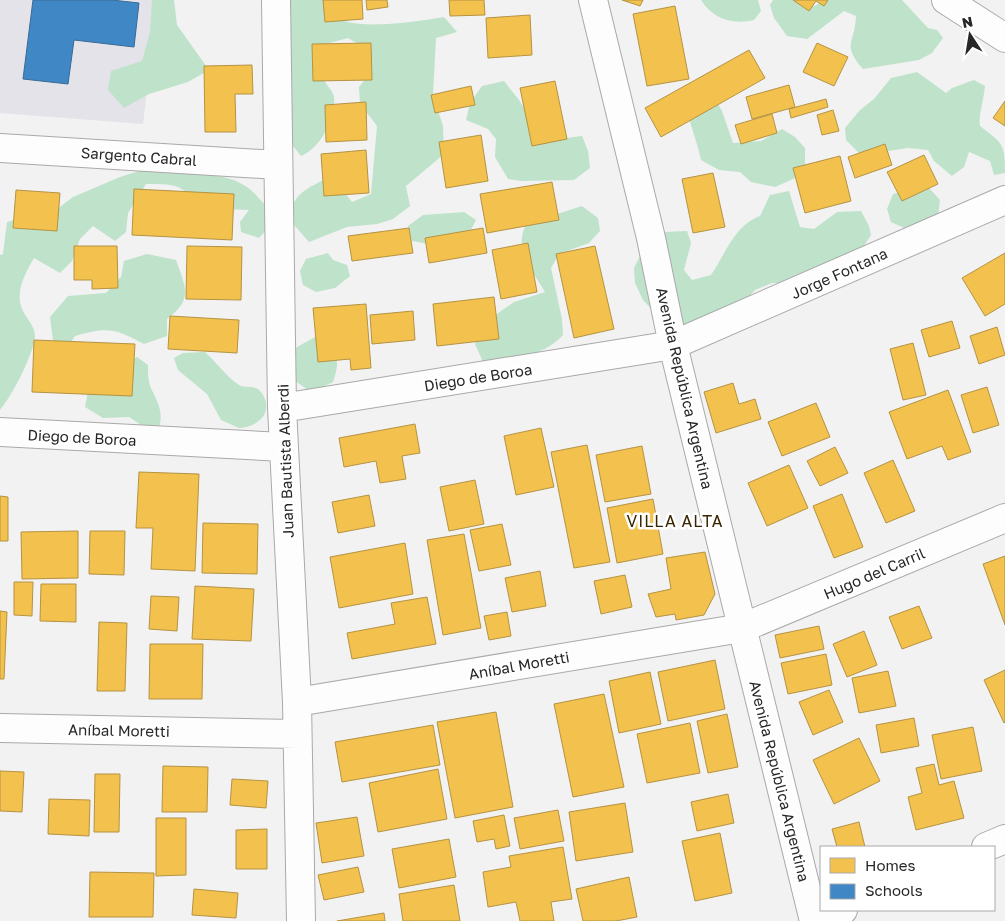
<svg xmlns="http://www.w3.org/2000/svg" width="1005" height="921" font-family="'Golos Text',sans-serif">
  <style>
    .built { fill: #e4e3e9 }
    .forest { fill: #bee2ca }
    .homes { fill: #f2c14e; stroke: #b59343 }
    .schools { fill: #3f88c5; stroke: #386b96 }
    .lines { fill: none; stroke-linecap: round; stroke-linejoin: round }
    .minor-casing { stroke: #a9a9aa; stroke-width: 30 }
    .major-casing { stroke: #a9a9aa; stroke-width: 30 }
    .minor { stroke: #fdfdfd; stroke-width: 28 }
    .major { stroke: #fdfdfd; stroke-width: 28 }
    .labels { text-anchor: middle; dominant-baseline: central; stroke-width: 5; stroke-linejoin: round; paint-order: stroke }
    .street-label { font-size: 15px; fill: #272728; stroke: #fff }
    .neighbourhood-label { font-size: 16px; letter-spacing: 1px; fill: #372600; stroke: #fff }
  </style>
  <rect width="100%" height="100%" fill="#f2f2f3"/>
  <!-- built -->
  <path class="built" d="M0 0H158L143 124 0 113Z"/>
  <!-- forest -->
  <path class="forest" d="M152 0H174L177 25 209 70 188 82 149 94 124 108 108 90 111 71 142 61 150 32Z
    M274 0H324C327 5 331 12 335 16 352 32 421 21 444 17L457 32 436 38 433 95 443 126 444 154 406 186 410 206 393 219 377 224 347 227 309 242 288 218C295 193 305 189 328 178L337 183 352 202 371 194 377 126 360 104 359 87 367 77 368 50 348 38 326 44 317 54C319 63 320 72 324 80 327 86 333 91 334 97 337 117 320 149 301 156L293 146 289 136Z
    M701 0H758L761 11 754 20C732 25 713 19 701 0Z
    M773 0H801L802 3 815 6 823 0H902L928 28 937 30 943 38 932 53 919 60 863 69C841 44 855 44 856 16L844 11 807 39 787 36 774 18 770 5Z
    M917 72 946 93 952 88 974 80 985 86C984 99 978 116 980 126 1003 144 1005 143 1005 173L994 175 990 161 969 152 964 167 952 176 934 161 928 150 908 148 861 155 846 140 845 128 860 110 874 99 891 78Z
    M504 81 519 100 544 141 582 136 588 151 590 168 574 180 521 181 508 179 495 157 496 139 488 129 466 120 470 103 482 86Z
    M714 97 722 111 733 143 761 141 782 129 795 137 805 148V168L793 179 775 187 751 182 740 172 719 170 701 160C697 141 690 125 686 106Z
    M164 169C195 177 234 169 257 196 260 200 265 204 267 208 268 214 268 222 268 228L259 238 241 232 240 222 249 210 197 208C186 183 171 184 146 184L128 213 126 232 115 241 93 226 80 239 72 261 60 273 34 258C25 274 15 291 22 309 26 319 35 325 35 337 33 355 12 396 0 410V255L3 254 7 222 56 210 73 197 120 177 139 171Z
    M916 188H929L940 200 938 217 911 231 891 222 887 209 893 194Z
    M789 191 800 227 814 229 837 212 861 211 869 226 871 235 863 247 791 283H772L755 290 737 311 707 326 676 324 657 315 643 300 635 283 634 268 644 248 655 236 664 232 687 231 691 243 684 270 692 280 711 275C726 253 735 225 760 216L770 195Z
    M582 206 598 218 600 231 589 243 559 254 551 268 562 319 563 335C542 358 512 358 483 362L475 344 484 323 514 302 545 292C532 269 513 251 526 224Z
    M464 212 476 220 470 232 429 244 412 241 408 226 423 215Z
    M328 253 333 260 347 265 350 276 335 288 316 292 303 285 300 271 306 259Z
    M147 254 176 260C186 288 193 300 167 319V336L144 344C114 328 107 327 75 336L62 355 54 349 50 317 68 296 106 293 121 277 124 261Z
    M315 337 326 341C338 358 340 361 333 382L318 389 308 390 291 378 287 363 297 347Z
    M205 352C216 362 227 377 239 385 246 389 255 384 261 392 275 411 259 427 239 428L221 420 207 394 178 370 174 358 183 353Z
    M137 357 148 365C148 372 148 380 150 386 157 401 164 411 159 428L141 425 129 417 103 418 85 407 89 386Z"/>
  <!-- homes -->
  <path class="homes" d="M323 0H362L363 19 325 22Z
    M366 0H387L388 7 367 10Z
    M449 0H484L485 15 450 16Z
    M622 0H643L640 6Z
    M793 0H828L824 6 816 1 809 11Z
    M675 6 689 79 647 86 633 14Z
    M530 15 532 55 488 58 486 18Z
    M371 43 372 80 313 81 312 44Z
    M817 43 848 57 834 86 803 72Z
    M749 50 765 78 661 137 645 108Z
    M252 65 253 94H235L236 132H205L204 66Z
    M555 81 567 139 532 146 520 88Z
    M789 85 795 107 752 119 746 97Z
    M471 86 475 105 435 113 431 95Z
    M826 99 828 107 791 118 789 109Z
    M1005 101V126L993 118Z
    M366 102 367 140 326 142 325 105Z
    M833 110 839 131 822 135 817 115Z
    M772 114 777 133 741 144 735 125Z
    M481 135 488 181 446 188 439 142Z
    M885 144 892 165 855 178 848 157Z
    M366 150 369 193 324 196 321 154Z
    M924 155 938 184 902 201 887 172Z
    M840 156 851 201 805 213 793 168Z
    M713 173 725 227 693 233 682 179Z
    M552 182 559 220 487 233 480 194Z
    M134 189 234 194 232 240 132 235Z
    M16 190 60 193 57 231 13 228Z
    M409 228 413 253 352 261 348 236Z
    M483 228 487 253 429 263 425 238Z
    M528 243 537 292 501 299 492 250Z
    M74 246H117L118 288 92 289V280H74Z
    M187 246 242 247 241 300 186 299Z
    M595 246 614 329 574 338 556 254Z
    M1005 253V304L985 316 962 278Z
    M494 297 499 339 437 346 433 304Z
    M366 304 371 368 351 370 350 359 318 362 313 308Z
    M413 311 415 340 372 344 370 315Z
    M170 316 239 320 237 353 168 349Z
    M952 321 960 348 929 357 921 330Z
    M997 327 1005 355 979 364 970 336Z
    M34 340 135 344 132 396 32 392Z
    M913 343 926 395 903 400 890 349Z
    M733 383 739 404 755 399 761 419 716 433 704 392Z
    M987 387 999 425 973 433 961 395Z
    M948 390 971 452 948 460 942 446 907 459 889 412Z
    M816 403 830 437 782 456 768 422Z
    M415 424 420 453 402 456 406 479 380 483 376 461 344 467 339 438Z
    M541 428 554 487 516 495 504 436Z
    M587 445 610 562 574 568 551 452Z
    M642 446 651 494 605 502 596 455Z
    M835 447 848 473 820 486 807 461Z
    M893 460 915 511 886 523 864 473Z
    M789 465 808 508 767 526 748 483Z
    M139 472 199 474 195 571 151 569 153 528H136Z
    M475 480 484 524 449 531 440 487Z
    M842 494 863 547 834 558 813 506Z
    M369 495 375 526 338 533 332 502Z
    M0 496 8 497V541H0Z
    M653 499 663 554 617 563 607 508Z
    M203 523 258 524 257 574 202 573Z
    M502 524 511 565 479 571 470 530Z
    M78 531V578L22 579 21 532Z
    M90 531H125L124 575 89 574Z
    M464 534 481 628 443 635 427 540Z
    M405 543 413 594 339 608 330 557Z
    M705 552 715 594 704 615 676 620 675 614 656 617 648 594 671 589 666 558Z
    M1005 556V625L983 564Z
    M540 571 546 606 512 612 505 578Z
    M625 575 632 607 601 614 594 581Z
    M14 582H33L32 616 14 615Z
    M41 584H76V622L40 621Z
    M195 586 254 589 251 641 192 639Z
    M151 596 179 597 177 631 149 629Z
    M427 597 436 644 352 659 347 633 395 624 391 603Z
    M919 606 932 638 902 649 889 617Z
    M0 611 7 612 4 679H0Z
    M507 612 511 636 489 640 484 616Z
    M99 622 127 623 125 691H97Z
    M819 626 824 649 780 658 775 635Z
    M864 631 877 665 847 677 833 644Z
    M150 644H203L202 699H149Z
    M826 654 832 685 788 694 781 663Z
    M715 660 725 709 668 721 658 672Z
    M1005 670V722L1004 723 984 680Z
    M888 671 896 706 859 713 852 678Z
    M650 672 661 724 619 733 609 681Z
    M829 690 843 722 813 735 799 702Z
    M604 694 624 787 573 797 554 704Z
    M496 712 513 807 455 818 437 722Z
    M727 714 738 767 708 773 697 721Z
    M914 718 919 746 881 753 876 725Z
    M690 723 700 773 647 783 637 734Z
    M433 725 440 765 342 782 335 742Z
    M973 727 982 771 941 779 932 735Z
    M859 738 880 781 834 804 813 760Z
    M934 764 939 785 954 781 964 818 916 830 908 797 922 793 916 768Z
    M163 766 208 767 207 812H162Z
    M438 769 447 819 378 832 369 783Z
    M0 771 24 772 22 812 0 811Z
    M95 774H120L119 832H94Z
    M232 779 268 781 266 808 230 805Z
    M728 794 734 823 697 831 691 802Z
    M49 799 90 800 89 836 48 834Z
    M625 803 633 852 576 861 569 812Z
    M558 810 564 841 520 849 514 818Z
    M504 815 510 846 496 849 494 839 477 842 473 821Z
    M357 817 364 856 322 863 316 823Z
    M156 818H186V875L156 876Z
    M859 822 865 847H837L832 829Z
    M267 829V869H236V830Z
    M720 833 732 893 695 901 682 841Z
    M449 839 456 877 399 888 392 849Z
    M563 847 572 899 551 902 554 921H520L516 902 488 907 483 872 511 867 509 856Z
    M358 867 364 892 324 900 318 875Z
    M90 872 154 873 153 917H89Z
    M629 877 637 917 616 921H583L576 889Z
    M454 885 460 921H403L399 894Z
    M194 889 238 893 236 918 192 915Z
    M384 913 385 921H337Z"/>
  <!-- schools -->
  <path class="schools" d="M33 0H112L139 3 134 47 74 40 68 84 23 79Z"/>
  <g class="lines">
    <defs>
      <path id="minor" d="M276 0 282 408 297 702 301 921
        M946 0 1005 38
        M0 148 278 165
        M282 408 673 345 1005 200
        M0 432 283 447
        M297 702 742 628 1005 518
        M0 728 297 734
        M986 847 1005 839
        M817 921 843 910"/>
      <path id="major" d="M593 0 651 238 673 345 814 921"/>
    </defs>
    <!-- minor casing -->
    <use href="#minor" class="minor-casing"/>
    <!-- major casing -->
    <use href="#major" class="major-casing"/>
    <!-- minor -->
    <use href="#minor" class="minor"/>
    <!-- major -->
    <use href="#major" class="major"/>
  </g>
  <g class="labels">
    <!-- street labels -->
    <g class="street-label">
      <text transform="translate(139 156) rotate(4)">Sargento Cabral</text>
      <text transform="translate(839 273) rotate(-24)">Jorge Fontana</text>
      <text transform="translate(478 377) rotate(-9)">Diego de Boroa</text>
      <text transform="translate(685 388) rotate(77)">Avenida República Argentina</text>
      <text transform="translate(82 437) rotate(3)">Diego de Boroa</text>
      <text transform="translate(285 461) rotate(-92)">Juan Bautista Alberdi</text>
      <text transform="translate(874 573) rotate(-23)">Hugo del Carril</text>
      <text transform="translate(519 665) rotate(-10)">Aníbal Moretti</text>
      <text transform="translate(119 730) rotate(1)">Aníbal Moretti</text>
      <text transform="translate(780 781) rotate(76)">Avenida República Argentina</text>
    </g>
    <!-- neighbourhood labels -->
    <g class="neighbourhood-label">
      <text x="675" y="521">VILLA ALTA</text>
    </g>
  </g>
  <!-- legend -->
  <rect x="820" y="846" width="175" height="65" fill="#ffffff" stroke="#a9a9a9"/>
  <rect x="830" y="858" width="25" height="15" fill="#f2c14e" stroke="#a9a9a9"/>
  <text x="865" y="871" font-size="15" fill="#272728">Homes</text>
  <rect x="830" y="884" width="25" height="15" fill="#3f88c5" stroke="#a9a9a9"/>
  <text x="865" y="896" font-size="15" fill="#272728">Schools</text>
  <!-- north arrow -->
  <g transform="translate(970 35) rotate(348)" stroke="#ffffff" stroke-width="4" paint-order="stroke">
  <path d="M0-4L9 19L0 12L-9 19Z" fill="#272728"/>
  <text y="-8" font-size="14" font-weight="bold" text-anchor="middle" fill="#272728">N</text>
  </g>
</svg>
